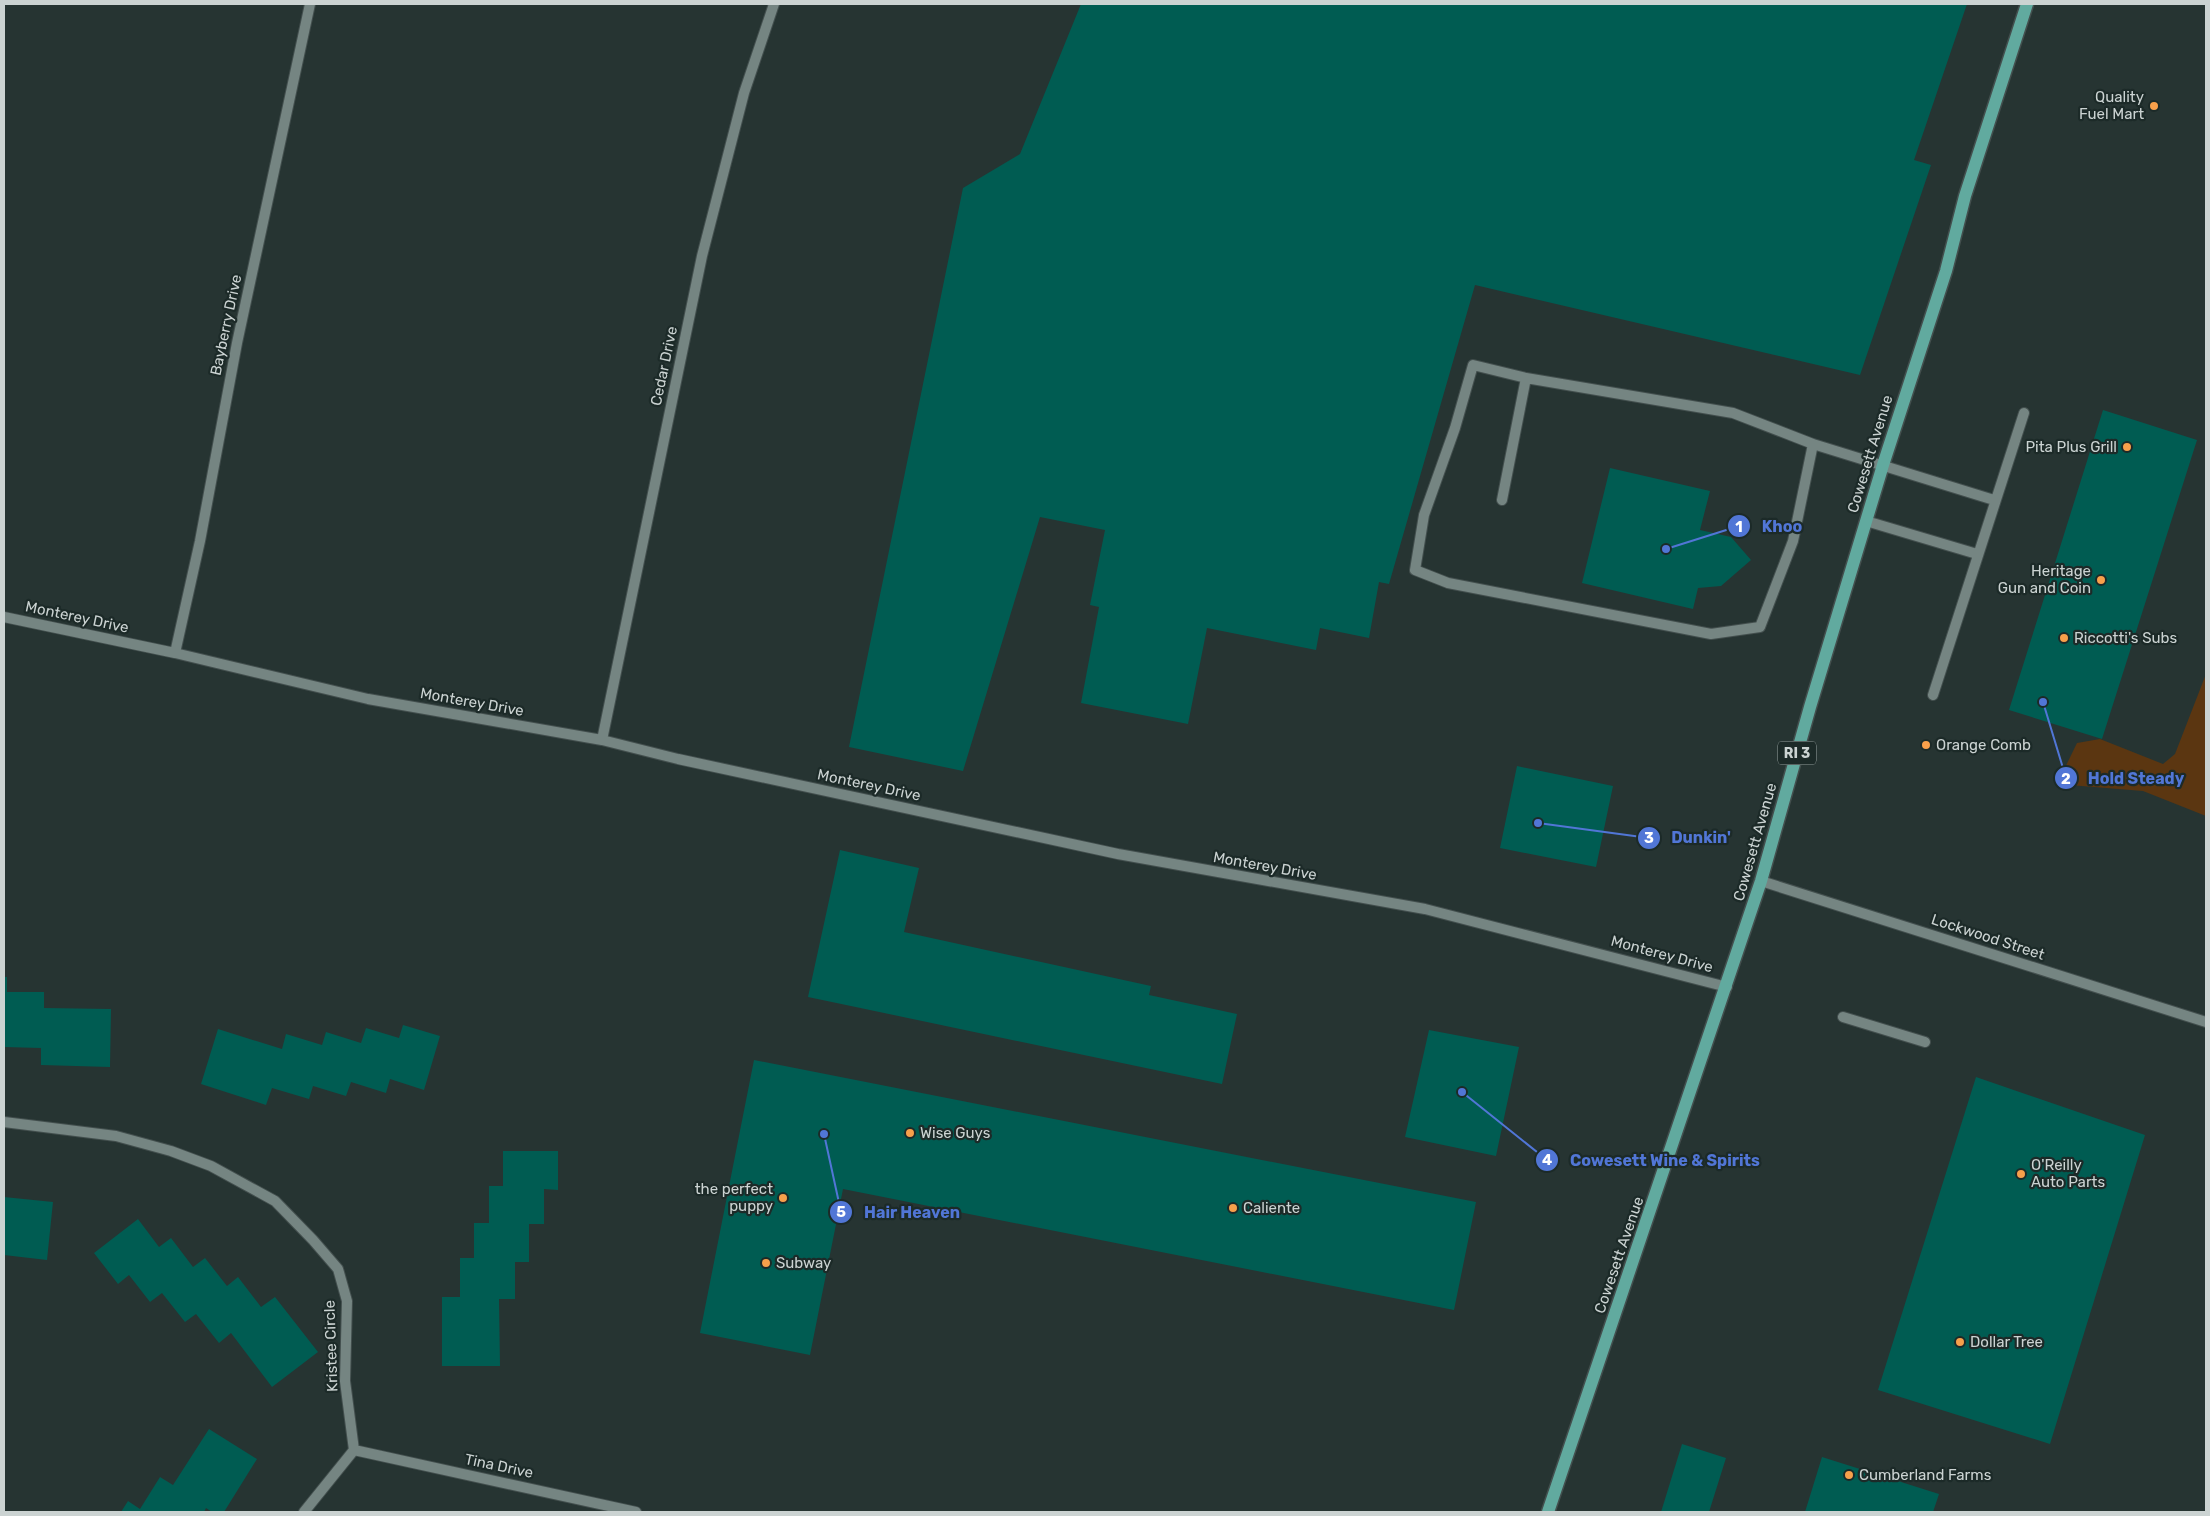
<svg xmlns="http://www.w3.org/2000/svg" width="2210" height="1516" font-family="Rubik,sans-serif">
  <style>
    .green { fill: #5b3611 }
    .building { fill: #005c52 }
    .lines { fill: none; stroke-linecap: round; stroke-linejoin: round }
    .service-casing { stroke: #434f4e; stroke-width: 12 }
    .minor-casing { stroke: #434f4e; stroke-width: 12 }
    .primary-casing { stroke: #434f4e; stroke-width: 15 }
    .service { stroke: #758582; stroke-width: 10 }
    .minor { stroke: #758582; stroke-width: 10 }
    .primary { stroke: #61aa9f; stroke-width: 12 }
    .poi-dot { fill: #f8a04b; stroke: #1c2a28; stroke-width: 2 }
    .labels { text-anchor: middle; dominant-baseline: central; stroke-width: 4.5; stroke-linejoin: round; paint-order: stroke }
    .shield { fill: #1c2a28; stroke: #96a09f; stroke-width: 1 }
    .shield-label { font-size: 14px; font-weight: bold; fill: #cbd3d2 }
    .poi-label { font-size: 15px; fill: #cbd3d2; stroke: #1c2a28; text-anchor: start }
    .street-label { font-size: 15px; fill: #cbd3d2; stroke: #1c2a28 }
    .leader { fill: none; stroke: #5176d6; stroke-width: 2 }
    .callout-dot { fill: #5176d6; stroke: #1c2a28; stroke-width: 2 }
    .mark-label { font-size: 15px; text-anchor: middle; font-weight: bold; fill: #fff }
    .callout-label { font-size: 16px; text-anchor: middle; font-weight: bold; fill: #5176d6; stroke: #1c2a28; stroke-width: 4.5; stroke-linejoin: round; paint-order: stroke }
  </style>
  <rect width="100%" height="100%" fill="#263432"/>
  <!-- green -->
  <path class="green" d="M2206 674V816L2143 791 2057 784 2077 743 2100 739 2163 764 2175 754Z"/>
  <!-- building -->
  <path class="building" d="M1081 4H1967L1914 160 1931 165 1860 375 1475 285 1389 584 1379 582 1369 638 1320 628 1316 650 1207 628 1188 724 1081 703 1099 607 1090 605 1105 530 1040 517 963 771 849 747 963 188 1020 154Z
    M2103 410 2197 440 2102 739 2009 710Z
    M1610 468 1710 491 1700 530 1731 537 1751 560 1721 586 1698 588 1693 609 1582 583Z
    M1517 766 1613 786 1596 867 1500 848Z
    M840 850 919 868 904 932 1151 986 1149 995 1237 1014 1222 1084 808 997Z
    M4 977H7V992H44V1008L111 1009 110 1067 41 1065V1048L4 1047Z
    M403 1025 440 1036 424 1090 390 1079 386 1093 351 1082 346 1096 313 1086 309 1099 272 1088 266 1105 201 1084 218 1029 282 1049 286 1034 322 1045 326 1032 361 1043 366 1028 399 1038Z
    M1429 1030 1519 1047 1496 1156 1405 1137Z
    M754 1060 1476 1202 1454 1310 843 1189 810 1355 700 1333Z
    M1976 1077 2145 1135 2050 1444 1878 1390Z
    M503 1151H558V1190L544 1189V1224H529V1262H515V1299H499L500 1366H442V1297H460V1258H474V1223H489V1186H503Z
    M4 1197 53 1202 47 1260 4 1255Z
    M138 1219 159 1247 171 1238 193 1267 205 1258 227 1286 238 1277 261 1307 275 1297 318 1352 272 1387 231 1333 219 1343 196 1314 185 1322 162 1293 150 1302 129 1275 118 1284 94 1253Z
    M209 1429 257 1459 224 1512H212L206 1508 204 1512H121L128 1501 140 1509 160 1477 173 1485Z
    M1682 1444 1726 1458 1709 1512H1661Z
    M1822 1457 1939 1494 1933 1512H1805Z"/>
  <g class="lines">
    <defs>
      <path id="service" d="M1526 378 1473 365 1455 428 1424 515 1415 570 1448 583 1711 634 1760 627 1793 541 1813 444
        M1502 500 1526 378 1733 413 1813 444 1994 500
        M1866 521 1977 554
        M1933 695 2024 413
        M1843 1017 1925 1042"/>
      <path id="minor" d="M4 617 175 653 368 699 602 740 678 759 1118 854 1425 909 1727 987
        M175 653 200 541 237 343 310 4
        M602 740 702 256 744 93 774 4
        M1761 881 2206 1022
        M4 1122 116 1136 171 1151 211 1166 275 1201 313 1240 338 1269 347 1301 345 1381 354 1450 304 1512
        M354 1450 636 1512"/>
      <path id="primary" d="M1548 1512 1761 881 1810 707 1883 465 1946 271 1965 196 2027 4"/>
    </defs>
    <!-- service casing -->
    <use href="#service" class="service-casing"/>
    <!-- minor casing -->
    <use href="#minor" class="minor-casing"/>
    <!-- primary casing -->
    <use href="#primary" class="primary-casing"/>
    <!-- service -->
    <use href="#service" class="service"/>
    <!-- minor -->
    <use href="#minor" class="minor"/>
    <!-- primary -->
    <use href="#primary" class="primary"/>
  </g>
  <!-- markers -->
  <g class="poi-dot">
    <circle cx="2154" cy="106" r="5"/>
    <circle cx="2127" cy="447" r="5"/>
    <circle cx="2101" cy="580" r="5"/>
    <circle cx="2064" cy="638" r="5"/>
    <circle cx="1926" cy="745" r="5"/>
    <circle cx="910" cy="1133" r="5"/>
    <circle cx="2021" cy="1174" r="5"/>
    <circle cx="783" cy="1198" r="5"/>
    <circle cx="1233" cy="1208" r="5"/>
    <circle cx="766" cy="1263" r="5"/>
    <circle cx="1960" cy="1342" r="5"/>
    <circle cx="1849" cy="1475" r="5"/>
  </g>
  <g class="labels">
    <!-- shield labels -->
    <rect class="shield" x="1778" y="741.5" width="38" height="23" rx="4"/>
    <g class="shield-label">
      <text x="1797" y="753">RI 3</text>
    </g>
    <!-- poi labels -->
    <g class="poi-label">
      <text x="2144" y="97" text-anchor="end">Quality<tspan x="2144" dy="17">Fuel Mart</tspan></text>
      <text x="2117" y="447" text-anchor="end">Pita Plus Grill</text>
      <text x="2091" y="571" text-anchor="end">Heritage<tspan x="2091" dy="17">Gun and Coin</tspan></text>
      <text x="2074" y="638">Riccotti's Subs</text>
      <text x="1936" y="745">Orange Comb</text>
      <text x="920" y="1133">Wise Guys</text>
      <text x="2031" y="1165">O'Reilly<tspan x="2031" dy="17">Auto Parts</tspan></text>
      <text x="773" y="1189" text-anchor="end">the perfect<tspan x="773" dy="17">puppy</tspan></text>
      <text x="1243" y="1208">Caliente</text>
      <text x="776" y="1263">Subway</text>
      <text x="1970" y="1342">Dollar Tree</text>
      <text x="1859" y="1475">Cumberland Farms</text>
    </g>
    <!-- street labels -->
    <g class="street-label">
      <text transform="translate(226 325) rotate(-78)">Bayberry Drive</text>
      <text transform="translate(664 366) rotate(-78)">Cedar Drive</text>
      <text transform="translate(1870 454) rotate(-73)">Cowesett Avenue</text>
      <text transform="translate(77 617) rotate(12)">Monterey Drive</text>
      <text transform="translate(472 702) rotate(10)">Monterey Drive</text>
      <text transform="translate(869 785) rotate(12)">Monterey Drive</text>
      <text transform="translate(1755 842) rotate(-74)">Cowesett Avenue</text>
      <text transform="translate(1265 866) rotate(10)">Monterey Drive</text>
      <text transform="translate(1988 937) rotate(18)">Lockwood Street</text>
      <text transform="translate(1662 954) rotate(15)">Monterey Drive</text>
      <text transform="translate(1619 1255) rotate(-71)">Cowesett Avenue</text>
      <text transform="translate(331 1346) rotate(-92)">Kristee Circle</text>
      <text transform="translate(499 1466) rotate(12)">Tina Drive</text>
    </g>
  </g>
  <!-- callouts -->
  <path class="leader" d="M1666 549L1739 526M2043 702L2066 778M1538 823L1649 838M1462 1092L1547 1160M824 1134L841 1212"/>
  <g class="callout-dot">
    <circle cx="1666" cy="549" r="5"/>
    <circle cx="2043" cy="702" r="5"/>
    <circle cx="1538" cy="823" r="5"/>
    <circle cx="1462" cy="1092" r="5"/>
    <circle cx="824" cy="1134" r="5"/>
    <circle cx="1739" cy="526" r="12"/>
    <circle cx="2066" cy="778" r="12"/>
    <circle cx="1649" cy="838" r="12"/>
    <circle cx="1547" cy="1160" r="12"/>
    <circle cx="841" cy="1212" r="12"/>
  </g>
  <g class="mark-label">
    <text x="1739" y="532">1</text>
    <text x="2066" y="784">2</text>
    <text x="1649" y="843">3</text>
    <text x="1547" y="1165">4</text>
    <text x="841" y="1217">5</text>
  </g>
  <g class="callout-label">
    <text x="1782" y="532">Khoo</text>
    <text x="2136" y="784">Hold Steady</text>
    <text x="1701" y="843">Dunkin'</text>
    <text x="1665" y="1166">Cowesett Wine &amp; Spirits</text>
    <text x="912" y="1218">Hair Heaven</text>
  </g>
  <!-- border -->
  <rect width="2210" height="1516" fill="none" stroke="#cbd3d2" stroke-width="10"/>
</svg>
